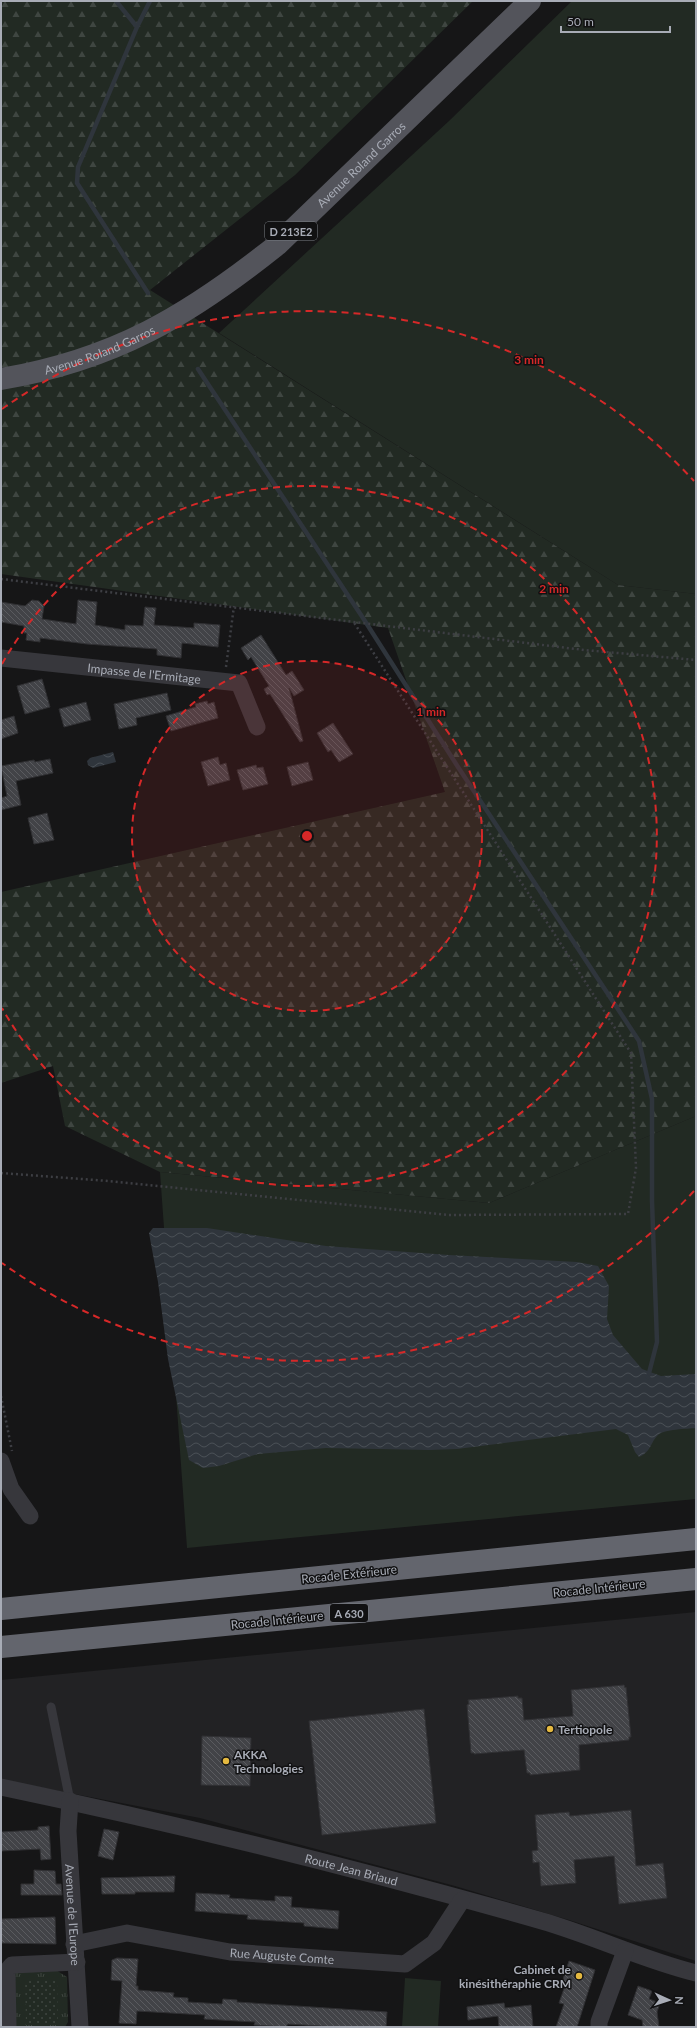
<svg xmlns="http://www.w3.org/2000/svg" width="697" height="2028" font-family="Lato,sans-serif">
  <style>
    .built { fill: #222224 }
    .grass { fill: #222a23 }
    .forest { fill: url(#forest-firs) }
    .park { fill: url(#park-tufts) }
    .garden { fill: url(#garden-dots) }
    .water { fill: url(#water-waves) }
    .lines { fill: none; stroke-linecap: round; stroke-linejoin: round }
    .stream { stroke: #2f353c; stroke-width: 4.5 }
    .building { fill: url(#building-back-hatch); stroke: #303033 }
    .path { stroke: #3d3e43; stroke-width: 2.5; stroke-dasharray: 2 3; stroke-linecap: butt }
    .service { stroke: #37373c; stroke-width: 9 }
    .minor { stroke: #37373c; stroke-width: 17 }
    .primary { stroke: #53545b; stroke-width: 22 }
    .motorway { stroke: #63656d; stroke-width: 22 }
    .ring { fill: none; stroke: #d62828; stroke-width: 2; stroke-dasharray: 7 5 }
    .poi-dot { fill: #e5b940; stroke: #111112; stroke-width: 1.5 }
    .labels { text-anchor: middle; dominant-baseline: central; stroke-width: 3; stroke-linejoin: round; paint-order: stroke }
    .shield { fill: #111112; stroke: #7b7e85; stroke-width: 1 }
    .shield-label { font-size: 11px; font-weight: bold; fill: #a8acb6 }
    .street-label { font-size: 12px; fill: #a8acb6; stroke: #111112 }
    .poi-label { font-size: 12px; font-weight: bold; fill: #a8acb6; stroke: #111112; text-anchor: start }
    .centre { fill: #d62828; stroke: #111112; stroke-width: 2 }
    .ring-label { font-size: 12px; text-anchor: middle; font-weight: bold; fill: #d62828; stroke: #111112; stroke-width: 3; stroke-linejoin: round; paint-order: stroke }
  </style>
  <defs>
    <pattern id="forest-firs" width="22" height="20" patternUnits="userSpaceOnUse"><rect width="22" height="20" fill="#222a23"/><path d="M5 1l3.5 6h-7zM16 11l3.5 6h-7z" fill="#3f4641"/></pattern>
    <pattern id="park-tufts" width="24" height="20" patternUnits="userSpaceOnUse"><rect width="24" height="20" fill="#222a23"/><path d="M3 7l-1-3M5 7V3M7 7l1-3M15 17l-1-3M17 17v-4M19 17l1-3" fill="none" stroke="#3f4641"/></pattern>
    <pattern id="garden-dots" width="8" height="8" patternUnits="userSpaceOnUse"><rect width="8" height="8" fill="#222a23"/><path d="M2 2h.1M6 6h.1" fill="none" stroke="#3f4641" stroke-width="1.8" stroke-linecap="round"/></pattern>
    <pattern id="water-waves" width="16" height="10" patternUnits="userSpaceOnUse"><rect width="16" height="10" fill="#2f353c"/><path d="M0 5q4-4 8 0t8 0" fill="none" stroke="#4a5056"/></pattern>
    <pattern id="building-back-hatch" width="6" height="6" patternUnits="userSpaceOnUse"><rect width="6" height="6" fill="#424347"/><path d="M-1 5l2 2M0 0l6 6M5-1l2 2" fill="none" stroke="#5a5b5f"/></pattern>
  </defs>
  <rect width="100%" height="100%" fill="#161617"/>
  <!-- built -->
  <path class="built" d="M696 1612V1961L569 1920 455 1886 200 1818 1 1780V1680Z"/>
  <!-- grass -->
  <path class="grass" d="M572 1H696V594L618 585 219 333 449 121Z
    M696 1116V1499L187 1548 160 1172 489 1203Z
    M405 1978 441 1981 438 2027H402Z"/>
  <!-- forest -->
  <path class="forest" d="M1 1H473L295 175 150 290 618 585 696 594V1116L489 1203 160 1172 65 1126 53 1066 1 1083V892L445 792 388 628 1 574Z"/>
  <!-- park -->
  <path class="park" d="M17 1970H56L67 1977 68 2022 65 2027H14L13 1975Z"/>
  <!-- garden -->
  <path class="garden" d="M57 1979 58 2025H26L25 1980Z"/>
  <!-- water -->
  <path class="water" d="M113 752 116 762 93 768 88 765 87 761 90 758Z
    M153 1228H207L326 1246 449 1255 577 1262 598 1266 609 1286 607 1319 613 1335 642 1369 661 1376 696 1374V1428C687 1429 664 1429 658 1435 650 1443 651 1452 639 1457L635 1452 628 1435 616 1429 457 1449 429 1450 326 1448 258 1454 219 1466 203 1468 189 1460 168 1359 158 1282 149 1233Z"/>
  <g class="lines">
    <!-- stream -->
    <path class="stream" d="M116 1 137 27 78 167 77 183 148 293
      M137 27 150 1
      M198 369 363 618 458 767 639 1041 652 1099V1201L657 1342 648 1377"/>
  </g>
  <!-- building -->
  <path class="building" d="M32 600 39 601 44 606 42 619 76 624 78 600 97 602 95 625 125 630V625L143 626 145 607 156 608 154 625 194 628V623L220 625 218 647 182 643 181 658 157 655V649L87 644 40 638V642L26 640 27 633H24V626L1 622V602L25 606Z
    M261 635 286 675 292 671 304 690 294 696 289 688 303 741 300 742 277 705 270 694 267 695 264 689 269 686 251 657 248 660 241 648Z
    M42 679 50 707 25 714 17 686Z
    M167 693 171 710 136 718 137 725 119 729 114 704Z
    M207 701 208 704 214 702 218 718 171 731 166 716 196 707 195 704Z
    M86 702 91 720 64 727 59 709Z
    M14 716 18 733 1 739V720Z
    M333 723 353 754 339 762 331 750 328 752 317 733Z
    M218 757 220 765 226 763 230 780 208 786 201 762Z
    M50 759 53 773 16 781 21 805 1 810V798L7 796 1 766 34 760 35 762Z
    M308 762 313 780 292 786 287 767Z
    M256 765 257 768 263 767 268 784 243 790 237 770Z
    M47 813 54 840 34 844 28 818Z
    M624 1685 625 1688 626 1687 631 1737H629V1740L579 1745 580 1770 530 1775V1773H527L524 1750 474 1754V1753H471L467 1705 469 1704 468 1700 518 1696V1698H522L524 1720 573 1716 571 1690Z
    M424 1709 436 1823 322 1835 309 1721Z
    M202 1736 251 1738 250 1786 201 1785Z
    M631 1810 636 1866 663 1863 667 1898 619 1904 614 1856 574 1860 576 1883 541 1886 539 1862 533 1863 532 1851 538 1850 535 1815 569 1812 570 1816Z
    M49 1826 51 1859 41 1860 40 1849 1 1851V1832L38 1830V1827Z
    M104 1829 119 1832 113 1860 98 1856Z
    M34 1870 55 1871 56 1884H61L62 1895H21V1884H34Z
    M175 1876 174 1892H135V1894H102L101 1878Z
    M196 1893 230 1895 229 1898 275 1901V1896L292 1897 291 1907 339 1911 338 1929 304 1926V1923L247 1919 248 1915 195 1911Z
    M55 1917 56 1944 1 1943V1919Z
    M117 1958 138 1959 136 1986H138V1990L174 1993 173 1997 188 1998V2002L222 2004 223 1999 237 2000V2002L387 2012 386 2027H336L288 2024 286 2027 254 2025 255 2022 204 2019 205 2015 137 2011 136 2024 119 2023 122 1981 111 1980 112 1960Z
    M569 1961 595 1970 577 2027H556L564 2004 559 2003 566 1983 562 1982Z
    M638 1986 652 1991 649 1999 660 2003 657 2012 659 2027H643L642 2020 628 2015Z
    M504 2003 505 2008 531 2005 533 2027H499L498 2016 468 2020 467 2007Z"/>
  <g class="lines">
    <!-- path -->
    <path class="path" d="M1 579 584 650 696 660
      M226 667 234 606
      M1 1173 108 1181 449 1215 628 1214 636 1168 631 1053 353 621
      M1 1396 12 1451"/>
    <!-- service -->
    <path class="service" d="M51 1707 70 1801"/>
    <!-- minor -->
    <g class="minor">
      <path id="s1" d="M1 658 239 683 257 727"/>
      <path d="M1 1461 11 1489 30 1516"/>
      <path id="s2" d="M1 1787C183 1825 363 1870 542 1921 594 1936 643 1960 696 1973"/>
      <path id="s3" d="M70 1801 68 1831 80 2027"/>
      <path id="s4" d="M74 1944 127 1933 230 1952 405 1964 434 1943 462 1900"/>
      <path d="M8 2027 7 1971 12 1965 77 1962"/>
      <path d="M599 2027V2022L625 1951"/>
    </g>
    <!-- primary -->
    <path class="primary" id="s5" d="M1 379C114 360 188 316 277 245L530 1"/>
    <!-- motorway -->
    <path class="motorway" d="M1 1609 696 1539
      M1 1647 696 1579"/>
  </g>
  <!-- distance rings -->
  <circle cx="307" cy="836" r="175" fill="#d62828" fill-opacity=".12"/>
  <g class="ring">
    <circle cx="307" cy="836" r="175"/>
    <path d="M2 664A350 350 0 1 1 2 1008"/>
    <path d="M694 1191A525 525 0 0 1 2 1263M2 409A525 525 0 0 1 694 481"/>
  </g>
  <!-- markers -->
  <g class="poi-dot">
    <circle cx="550" cy="1729" r="4"/>
    <circle cx="226" cy="1761" r="4"/>
    <circle cx="579" cy="1976" r="4"/>
  </g>
  <g class="labels">
    <!-- shield labels -->
    <g class="shield">
      <rect x="265" y="222" width="52" height="18" rx="3"/>
      <rect x="330" y="1604" width="38" height="18" rx="3"/>
    </g>
    <g class="shield-label">
      <text x="291" y="231">D 213E2</text>
      <text x="349" y="1613">A 630</text>
    </g>
    <!-- street labels -->
    <g class="street-label">
      <text stroke="none"><textPath href="#s5" startOffset="427">Avenue Roland Garros</textPath></text>
      <text stroke="none"><textPath href="#s5" startOffset="103">Avenue Roland Garros</textPath></text>
      <text stroke="none"><textPath href="#s1" startOffset="144">Impasse de l'Ermitage</textPath></text>
      <text transform="translate(349 1574) rotate(-6)">Rocade Extérieure</text>
      <text transform="translate(599 1588) rotate(-6)">Rocade Intérieure</text>
      <text transform="translate(277 1620) rotate(-6)">Rocade Intérieure</text>
      <text stroke="none"><textPath href="#s2" startOffset="360">Route Jean Briaud</textPath></text>
      <text stroke="none"><textPath href="#s3" startOffset="114">Avenue de l'Europe</textPath></text>
      <text stroke="none"><textPath href="#s4" startOffset="211">Rue Auguste Comte</textPath></text>
    </g>
    <!-- poi labels -->
    <g class="poi-label">
      <text x="558" y="1729">Tertiopole</text>
      <text x="234" y="1754">AKKA<tspan x="234" dy="14">Technologies</tspan></text>
      <text x="571" y="1969" text-anchor="end">Cabinet de<tspan x="571" dy="14">kinésithéraphie CRM</tspan></text>
    </g>
  </g>
  <circle cx="307" cy="836" r="6" class="centre"/>
  <g class="ring-label">
    <text x="529" y="364">3 min</text>
    <text x="554" y="593">2 min</text>
    <text x="431" y="716">1 min</text>
  </g>
  <!-- border -->
  <rect width="697" height="2028" fill="none" stroke="#a8acb6" stroke-width="4"/>
  <!-- north arrow -->
  <g transform="translate(669 2000) rotate(93)" stroke="#111112" stroke-width="3" paint-order="stroke">
  <path d="M0-3L7 15L0 10L-7 15Z" fill="#a8acb6"/>
  <text y="-6" font-size="11" font-weight="bold" text-anchor="middle" fill="#a8acb6">N</text>
  </g>
  <!-- scale -->
  <path d="M561 26v6h109v-6" fill="none" stroke="#a8acb6" stroke-width="2"/>
  <text x="567" y="26" font-size="12" fill="#a8acb6" stroke="#111112" stroke-width="3" paint-order="stroke">50 m</text>
</svg>
